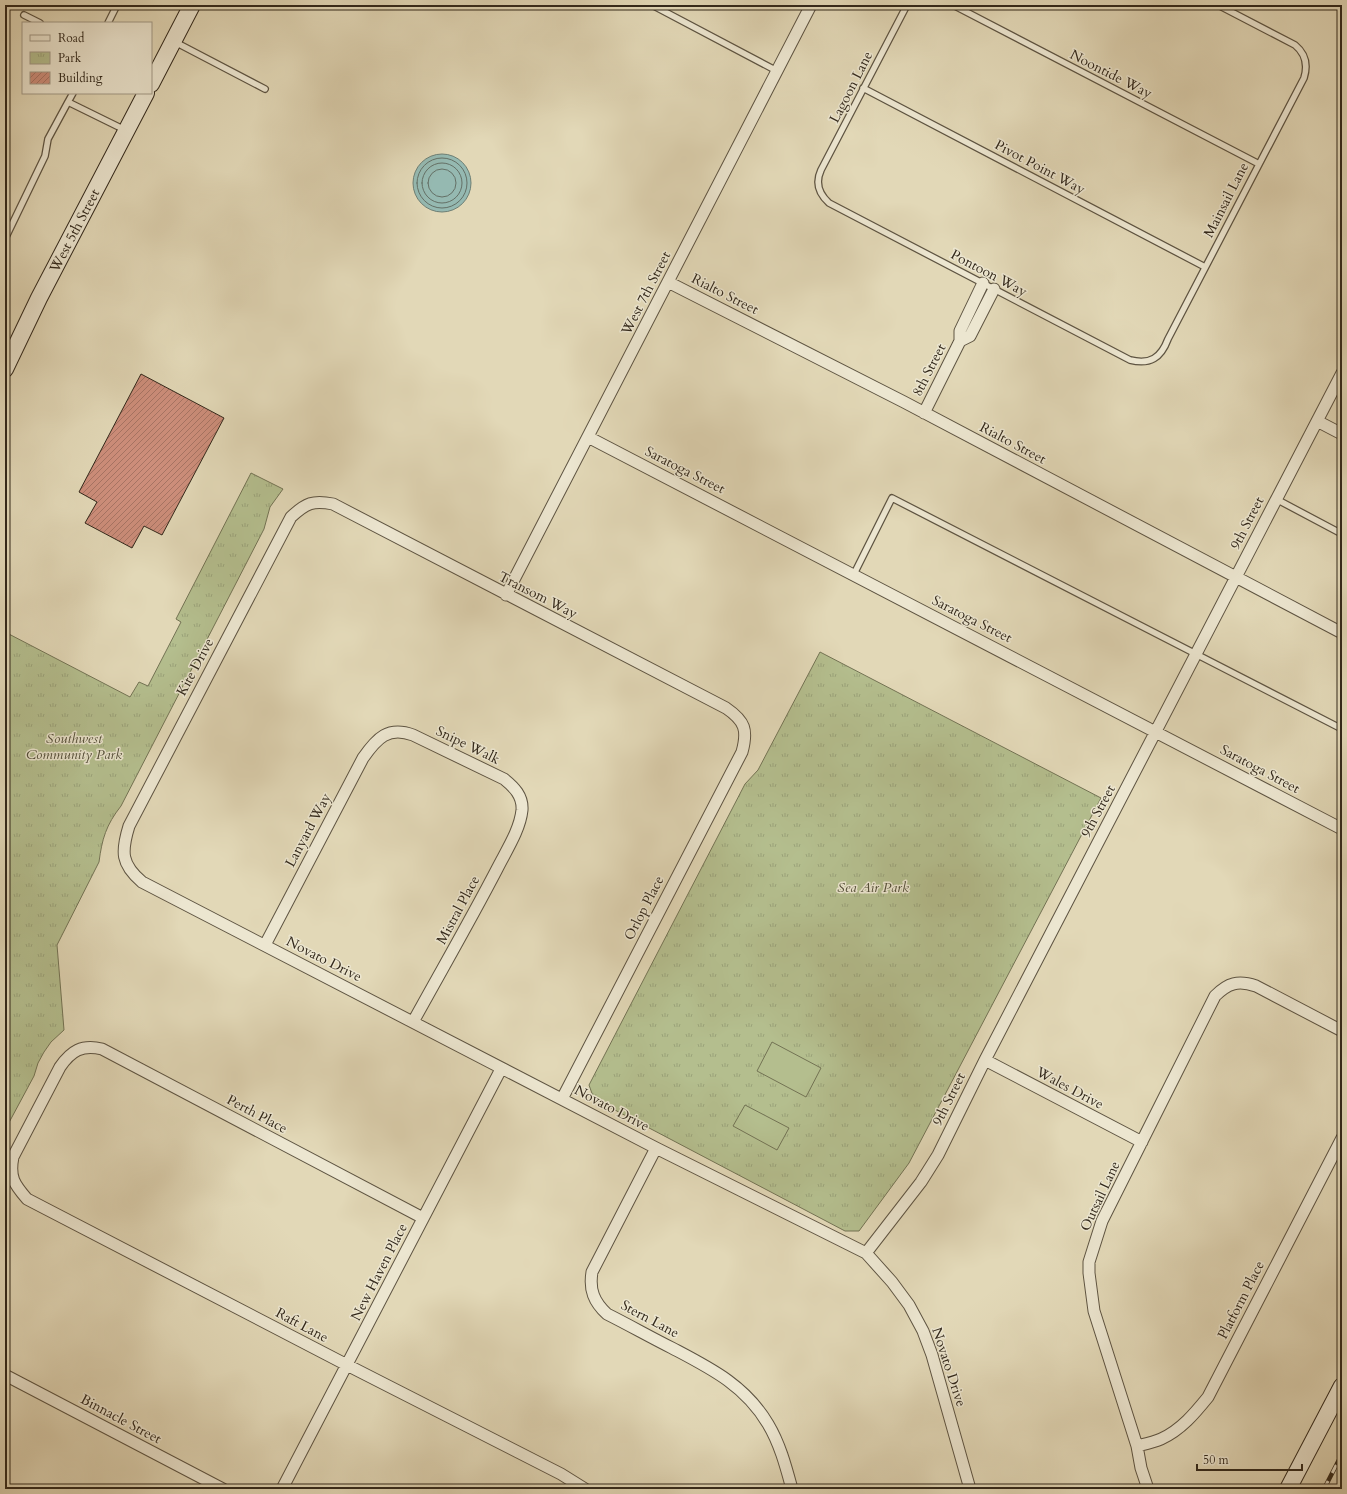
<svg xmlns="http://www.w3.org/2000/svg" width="1347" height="1494" font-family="Cardo,serif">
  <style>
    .park { fill: url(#park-tufts); stroke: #737354 }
    .garden { fill: #b4be8e; stroke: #737354 }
    .water { fill: #95b9b1; stroke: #6d7f75 }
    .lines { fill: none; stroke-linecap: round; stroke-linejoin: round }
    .shore { stroke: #647066; stroke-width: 1 }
    .building { fill: url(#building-hatch); stroke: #32281b }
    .service-casing { stroke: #5e5442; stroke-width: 8 }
    .minor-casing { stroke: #5e5442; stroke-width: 13 }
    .secondary-casing { stroke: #32281b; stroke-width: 18 }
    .service { stroke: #ece6d0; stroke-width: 5.5 }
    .minor { stroke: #ece6d0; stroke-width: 11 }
    .secondary { stroke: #ece6d0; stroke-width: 16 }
    .rail-casing { stroke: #32281b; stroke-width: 4.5 }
    .rail { stroke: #ece6d0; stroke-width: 3; stroke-dasharray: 9; stroke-linecap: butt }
    .labels { text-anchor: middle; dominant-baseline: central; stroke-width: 3; stroke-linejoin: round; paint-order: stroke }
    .street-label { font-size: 14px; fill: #32281b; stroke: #ece6d0 }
    .park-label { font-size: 14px; font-style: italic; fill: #524e38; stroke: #ece6d0 }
  </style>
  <defs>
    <pattern id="park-tufts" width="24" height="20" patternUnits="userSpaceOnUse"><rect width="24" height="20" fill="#b4be8e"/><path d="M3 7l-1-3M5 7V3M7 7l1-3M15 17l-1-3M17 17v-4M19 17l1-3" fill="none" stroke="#9ba37a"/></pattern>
    <pattern id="building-hatch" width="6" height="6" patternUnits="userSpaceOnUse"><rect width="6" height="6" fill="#cd8e7b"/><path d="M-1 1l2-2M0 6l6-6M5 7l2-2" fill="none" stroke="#a77464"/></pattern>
  </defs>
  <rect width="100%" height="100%" fill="#e2d8b7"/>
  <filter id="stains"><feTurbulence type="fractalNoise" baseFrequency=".005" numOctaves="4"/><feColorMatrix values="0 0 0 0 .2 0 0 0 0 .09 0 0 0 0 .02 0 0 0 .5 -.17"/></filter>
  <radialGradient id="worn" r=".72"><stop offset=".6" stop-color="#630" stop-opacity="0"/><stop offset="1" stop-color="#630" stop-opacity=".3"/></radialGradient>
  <!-- park -->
  <path class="park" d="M251 473 283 489 270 507 264 529 121 806C106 825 102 839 99 862L57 945 64 1030 51 1042 44 1052 38 1063 34 1076 5 1130V632L130 697 139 682 148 686 181 622 176 619Z
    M820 652 1101 798 909 1163 859 1231H845L594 1099 589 1085 745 784 758 770Z"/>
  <!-- garden -->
  <path class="garden" d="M772 1042 821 1068 806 1097 757 1071Z
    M745 1105 789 1128 777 1150 733 1126Z"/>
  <!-- water -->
  <path class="water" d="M413 183a29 29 0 1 1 58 0a29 29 0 1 1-58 0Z"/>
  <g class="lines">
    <!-- shore -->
    <path class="shore" d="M417 183a25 25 0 1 1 50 0a25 25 0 1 1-50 0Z
      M422 183a20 20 0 1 1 40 0a20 20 0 1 1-40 0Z
      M428 183a14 14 0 1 1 28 0a14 14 0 1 1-28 0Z"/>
  </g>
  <!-- building -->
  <path class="building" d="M141 374 224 418 162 535 144 526 132 548 85 523 97 502 79 492Z"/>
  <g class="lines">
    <defs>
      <path id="service" d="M652 5 777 71
        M907 5 821 170C815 183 819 194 829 203L1130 360C1150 365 1161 358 1168 339L1304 78C1308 65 1306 54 1295 45L1218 5
        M953 5 1259 164
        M24 15 40 23
        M108 23 117 5
        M175 42 265 89
        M863 88 1205 267
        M73 93 68 102 125 130
        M5 239 45 156 48 139 68 102
        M1276 499 1342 534
        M854 574 892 498 1342 729"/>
      <path id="minor" d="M668 282 904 402 1342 633
        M960 341 970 336 994 289
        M924 413 960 341V331L983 283
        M1317 421 1342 434
        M588 437 1342 829
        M506 595 811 5
        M265 945 363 758C377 738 388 726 413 735L504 779C514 787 523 796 522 810 520 830 506 851 497 869 470 921 441 971 413 1022
        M985 1060 1142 1142
        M562 1099 742 752C748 730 745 721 726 708L333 504C313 500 306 503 291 517L129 826C121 852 121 864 142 882L656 1148 866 1253 892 1282 909 1305 923 1331 932 1355 970 1489
        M656 1148 592 1272C589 1290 594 1302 607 1314 629 1325 650 1337 672 1348 710 1368 745 1385 768 1424 780 1444 786 1467 792 1489
        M423 1218 102 1049C82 1044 71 1051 60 1067L13 1157C9 1177 14 1184 27 1199L347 1365 561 1474 585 1489
        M866 1253 921 1182 938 1155 985 1060 1342 373
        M5 1375 223 1489
        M1137 1446C1145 1444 1154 1442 1161 1439 1181 1430 1195 1413 1208 1397L1342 1138
        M282 1489 501 1069
        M1148 1489 1141 1468 1137 1446 1094 1311 1089 1273V1262L1102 1221 1215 996C1228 983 1238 980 1256 986L1342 1031"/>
      <g id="secondary">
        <path d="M151 84 192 5"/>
        <path id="s1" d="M5 369 39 298 146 93"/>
        <path d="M1288 1489 1342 1386"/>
      </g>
    </defs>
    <!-- service casing -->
    <use href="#service" class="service-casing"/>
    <!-- minor casing -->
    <use href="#minor" class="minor-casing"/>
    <!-- secondary casing -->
    <use href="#secondary" class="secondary-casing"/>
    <!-- service -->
    <use href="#service" class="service"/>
    <!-- minor -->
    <use href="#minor" class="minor"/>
    <!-- secondary -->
    <use href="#secondary" class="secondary"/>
    <defs>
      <path id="rail" d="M1324 1489 1342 1454"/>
    </defs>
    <!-- rail casing -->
    <use href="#rail" class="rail-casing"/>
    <!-- rail -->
    <use href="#rail" class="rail"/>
  </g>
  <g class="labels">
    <!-- street labels -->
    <g class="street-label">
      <text transform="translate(1111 74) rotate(27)">Noontide Way</text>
      <text transform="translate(851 87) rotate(-63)">Lagoon Lane</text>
      <text transform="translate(1040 167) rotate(28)">Pivot Point Way</text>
      <text transform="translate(1226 200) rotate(-63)">Mainsail Lane</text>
      <text stroke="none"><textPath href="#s1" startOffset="155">West 5th Street</textPath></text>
      <text transform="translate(989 273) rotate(28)">Pontoon Way</text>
      <text transform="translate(646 293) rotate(-63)">West 7th Street</text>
      <text transform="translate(725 294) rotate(27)">Rialto Street</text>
      <text transform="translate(929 370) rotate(-63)">8th Street</text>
      <text transform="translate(1013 443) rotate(28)">Rialto Street</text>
      <text transform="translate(685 470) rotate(27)">Saratoga Street</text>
      <text transform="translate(1247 523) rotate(-63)">9th Street</text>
      <text transform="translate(538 595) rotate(27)">Transom Way</text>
      <text transform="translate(972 619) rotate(27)">Saratoga Street</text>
      <text transform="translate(195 667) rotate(-62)">Kite Drive</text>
      <text transform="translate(468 745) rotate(26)">Snipe Walk</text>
      <text transform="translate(1260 769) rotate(28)">Saratoga Street</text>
      <text transform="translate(1098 811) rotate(-62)">9th Street</text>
      <text transform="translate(308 830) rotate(-62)">Lanyard Way</text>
      <text transform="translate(644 908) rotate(-63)">Orlop Place</text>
      <text transform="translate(458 910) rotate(-62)">Mistral Place</text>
      <text transform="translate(324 959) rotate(27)">Novato Drive</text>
      <text transform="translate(1070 1088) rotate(28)">Wales Drive</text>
      <text transform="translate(949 1099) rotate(-64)">9th Street</text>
      <text transform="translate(612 1108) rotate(28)">Novato Drive</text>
      <text transform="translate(257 1114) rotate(28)">Perth Place</text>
      <text transform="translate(1100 1196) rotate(-65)">Outsail Lane</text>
      <text transform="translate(379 1272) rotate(-63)">New Haven Place</text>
      <text transform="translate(1241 1300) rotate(-63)">Platform Place</text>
      <text transform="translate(650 1319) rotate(28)">Stern Lane</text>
      <text transform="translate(302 1325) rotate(28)">Raft Lane</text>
      <text transform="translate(949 1367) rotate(72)">Novato Drive</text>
      <text transform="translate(121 1419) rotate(28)">Binnacle Street</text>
    </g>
    <!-- park labels -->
    <g class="park-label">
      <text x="74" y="738">Southwest<tspan x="74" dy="16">Community Park</tspan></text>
      <text x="873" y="887">Sea Air Park</text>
    </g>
  </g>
  <!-- margin -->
  <rect width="1347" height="1494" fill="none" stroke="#e2d8b7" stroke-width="20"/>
  <rect x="6" y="6" width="1335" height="1482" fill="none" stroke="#32281b" stroke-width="2"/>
  <rect x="10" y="10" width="1327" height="1474" fill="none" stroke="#32281b"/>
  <!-- legend -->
  <rect x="22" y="22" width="130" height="72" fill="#ece6d0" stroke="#a29a88"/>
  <rect x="30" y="35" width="20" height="6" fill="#ece6d0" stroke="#a29a88"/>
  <text x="58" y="42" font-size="12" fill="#32281b">Road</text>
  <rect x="30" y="52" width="20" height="12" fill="url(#park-tufts)" stroke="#a29a88"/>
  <text x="58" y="62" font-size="12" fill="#32281b">Park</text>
  <rect x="30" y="72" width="20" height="12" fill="url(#building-hatch)" stroke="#a29a88"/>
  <text x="58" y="82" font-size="12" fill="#32281b">Building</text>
  <!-- scale -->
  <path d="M1197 1464v6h105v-6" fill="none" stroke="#32281b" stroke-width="2"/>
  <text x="1203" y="1464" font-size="12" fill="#32281b" stroke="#ece6d0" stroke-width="3" paint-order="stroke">50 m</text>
  <rect width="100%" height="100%" filter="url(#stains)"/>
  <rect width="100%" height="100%" fill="url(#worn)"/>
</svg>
